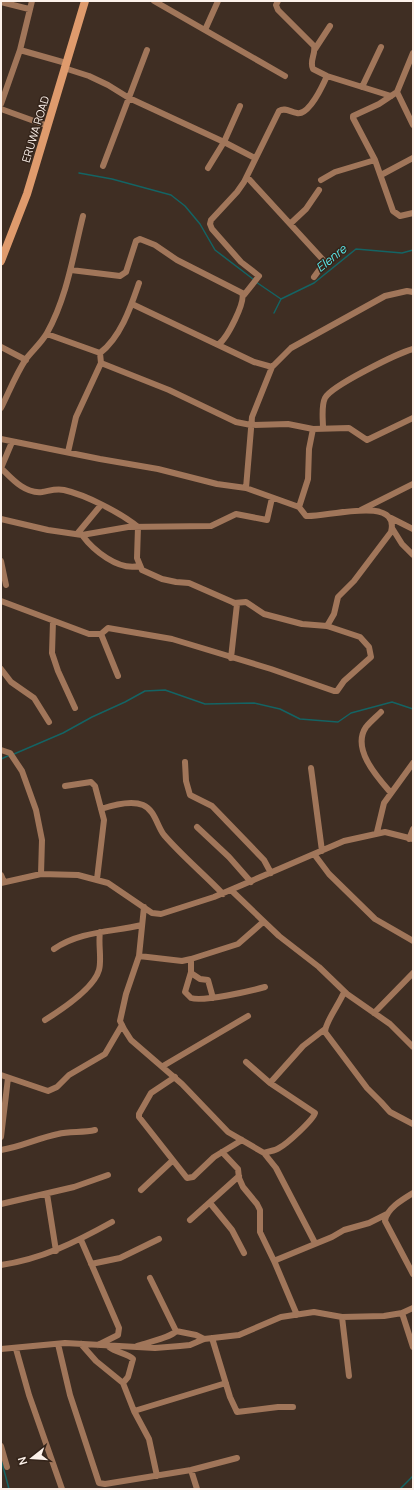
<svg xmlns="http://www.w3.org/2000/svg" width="414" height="1490" font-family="Manrope,sans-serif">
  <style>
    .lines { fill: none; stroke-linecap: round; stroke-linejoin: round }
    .stream { stroke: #146464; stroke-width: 1.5 }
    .minor { stroke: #a1765a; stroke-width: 6 }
    .secondary { stroke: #df9b6d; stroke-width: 8 }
    .labels { text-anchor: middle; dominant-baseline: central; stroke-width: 3; stroke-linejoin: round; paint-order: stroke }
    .street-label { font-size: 11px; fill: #fcf1ea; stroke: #34241a }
    .water-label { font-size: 12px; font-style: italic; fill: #59e6e7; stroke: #34241a }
  </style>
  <rect width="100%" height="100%" fill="#3f2e23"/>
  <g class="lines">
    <!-- stream -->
    <path class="stream" d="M79 173 112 179 171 195 185 206 200 224 215 250 253 279
      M256 282 281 299
      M274 313 281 299 314 283 356 249 402 253 413 250
      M14 754 63 733 92 717 125 702 145 691 165 690 205 704 254 703 280 709 300 719 338 722 351 713 392 702 413 709
      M1 759 10 755
      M1 1459 9 1489
      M400 1489 413 1476"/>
    <!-- minor -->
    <path class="minor" d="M154 1 285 76
      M278 1 276 5 278 10 314 46C316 54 309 61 313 69L327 76 391 96
      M1 2 29 9
      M205 30 218 1
      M315 49 330 26
      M20 50 66 63
      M413 53 397 92 379 104 353 116V118L375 160 393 211 400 216 413 213
      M64 68 89 76 108 85 129 98 224 142 255 158
      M362 87 381 47
      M397 92 413 125
      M1 104 20 50 32 1
      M1 109 48 126
      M103 166 147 50
      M208 168 224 142 240 106
      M381 175 413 158
      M247 177 325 262 314 277
      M321 180 335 172 375 160
      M290 224 306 209 319 190
      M71 270 120 276 126 272 136 241 140 239 155 245 177 260 242 293C246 302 227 338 219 344
      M244 295 259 276 241 262 212 229 210 224 211 220 237 192 244 182 279 111C285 107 290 112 297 113 309 116 323 85 327 76
      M132 304 254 362 272 367
      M47 334 100 353
      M1 347 26 360
      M100 353C121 337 131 306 139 283
      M101 363 169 390 236 422 251 425 288 424 313 429 349 428 367 440 413 418
      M1 408C9 392 16 374 26 359 33 350 42 342 47 333 67 297 73 256 83 216
      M323 428C323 419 321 406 325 398 331 386 398 353 413 349
      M1 439 100 459 158 469 217 484 246 488 299 507 306 516C324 518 401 494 391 532L354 581 338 597 334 614 327 626
      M68 452 76 417 101 363 100 353
      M1 468C12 479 25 494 42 492 49 491 56 488 64 490 86 495 121 513 138 527L137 558 142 570 162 579 176 582 189 583 237 604 231 658
      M1 468 12 442
      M246 488 252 417 272 367 291 348 385 296 407 291 413 292
      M299 507 308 479 309 449 313 429
      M361 510 413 484
      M391 518 413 529
      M1 519 48 530 82 535 128 527 211 526 236 514 267 520 272 498
      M392 528 402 544 413 555
      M77 534 101 505
      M82 535C93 550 118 571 139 566
      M1 561 6 585
      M1 601 89 634H101L108 628 172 639 271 669 334 691H337L344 681 371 657 369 647 360 637 327 626 302 624 264 614 246 602 234 603
      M53 621 52 653 58 671 75 708
      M101 634 118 676
      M1 669 11 682 34 698 49 722
      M381 712C376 717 370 722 366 727 351 749 378 778 391 793
      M1 750 10 753 22 771 36 810 42 840 41 874
      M185 762 186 781 190 795 212 806 264 860 271 873
      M311 768 322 851
      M65 786 91 782 95 786 104 820 97 879
      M101 809C113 805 131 800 143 805 155 810 157 826 164 835 182 856 204 874 223 894
      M197 827 229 857 251 882
      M377 832 384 803 413 763
      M409 839 413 829
      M314 854 329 874 375 919 413 941
      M1 875 4 882
      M1 883 41 874 78 875 108 883 152 913 161 914 214 897 344 841 385 832 413 839
      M231 890 279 936 319 967 347 994 390 1024 413 1047
      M144 907 139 956 126 994 120 1021 124 1029 131 1040 182 1084 228 1132 264 1153 276 1168 315 1243
      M54 949C80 931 113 932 142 925
      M139 956 182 961 191 959 238 944 263 922
      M191 959V972L185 992 191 998C203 1002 251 991 265 987
      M191 973 200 979 208 980 213 998
      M344 992C340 1003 325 1022 325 1032L367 1088 381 1102 390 1112 413 1124
      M374 1013 413 973
      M45 1020C61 1010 94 988 99 970 102 959 98 944 100 932
      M246 1062 270 1083 315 1113C313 1120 287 1144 279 1148 275 1151 269 1151 264 1153
      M163 1066 248 1016
      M1 1075 48 1091 57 1087 69 1075 105 1054 122 1025
      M175 1077 151 1093 139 1114V1117L187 1178 193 1177 214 1157 242 1140
      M270 1083 303 1046 325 1029
      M1 1137 8 1078
      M1 1150C21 1147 38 1138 58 1134 70 1131 83 1133 95 1130
      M222 1152 238 1169 239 1178 243 1187 257 1204 260 1210V1232L275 1263
      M141 1190 172 1161
      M413 1193C403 1199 386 1209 385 1221L413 1274
      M47 1194 56 1251
      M210 1203 232 1230 244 1253
      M1 1204 74 1187 108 1175
      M190 1220 239 1176
      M81 1240 119 1328 118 1335 98 1345
      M91 1264 120 1258 159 1239
      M1 1265C42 1259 76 1242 112 1222
      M150 1278 176 1331 196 1335 204 1339
      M402 1313 413 1347
      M297 1315 275 1263 276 1260 332 1237 344 1230 369 1223 387 1214
      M342 1317 349 1376
      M212 1338 230 1397 237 1412 278 1407H293
      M58 1344 70 1395 99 1483 105 1484 191 1470 237 1458
      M81 1344 96 1361 123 1383 134 1411 149 1439 157 1476
      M137 1346C146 1343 172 1337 176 1331
      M109 1347C116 1353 128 1353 133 1359L128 1377 123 1383
      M1 1349 65 1343 155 1348 180 1346 190 1345 204 1339 239 1335 281 1317 314 1312 342 1317 384 1316 402 1313 413 1308
      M16 1349 29 1395 62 1489
      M134 1411 226 1383
      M1 1446 7 1467
      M191 1470 197 1489"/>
    <!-- secondary -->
    <path class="secondary" d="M1 261 27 194 85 1"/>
  </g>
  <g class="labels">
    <!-- street labels -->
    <g class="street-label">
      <text transform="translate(35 129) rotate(-73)">ERUWA ROAD</text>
    </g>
    <!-- water labels -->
    <g class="water-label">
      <text transform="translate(331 258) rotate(-39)">Elenre</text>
    </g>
  </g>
  <!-- border -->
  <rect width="414" height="1490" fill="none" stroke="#fcf1ea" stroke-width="4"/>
  <!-- north arrow -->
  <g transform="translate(32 1458) rotate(253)" stroke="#34241a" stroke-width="3" paint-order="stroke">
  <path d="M0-3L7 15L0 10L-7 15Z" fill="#fcf1ea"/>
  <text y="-6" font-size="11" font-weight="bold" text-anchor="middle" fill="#fcf1ea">N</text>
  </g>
</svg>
